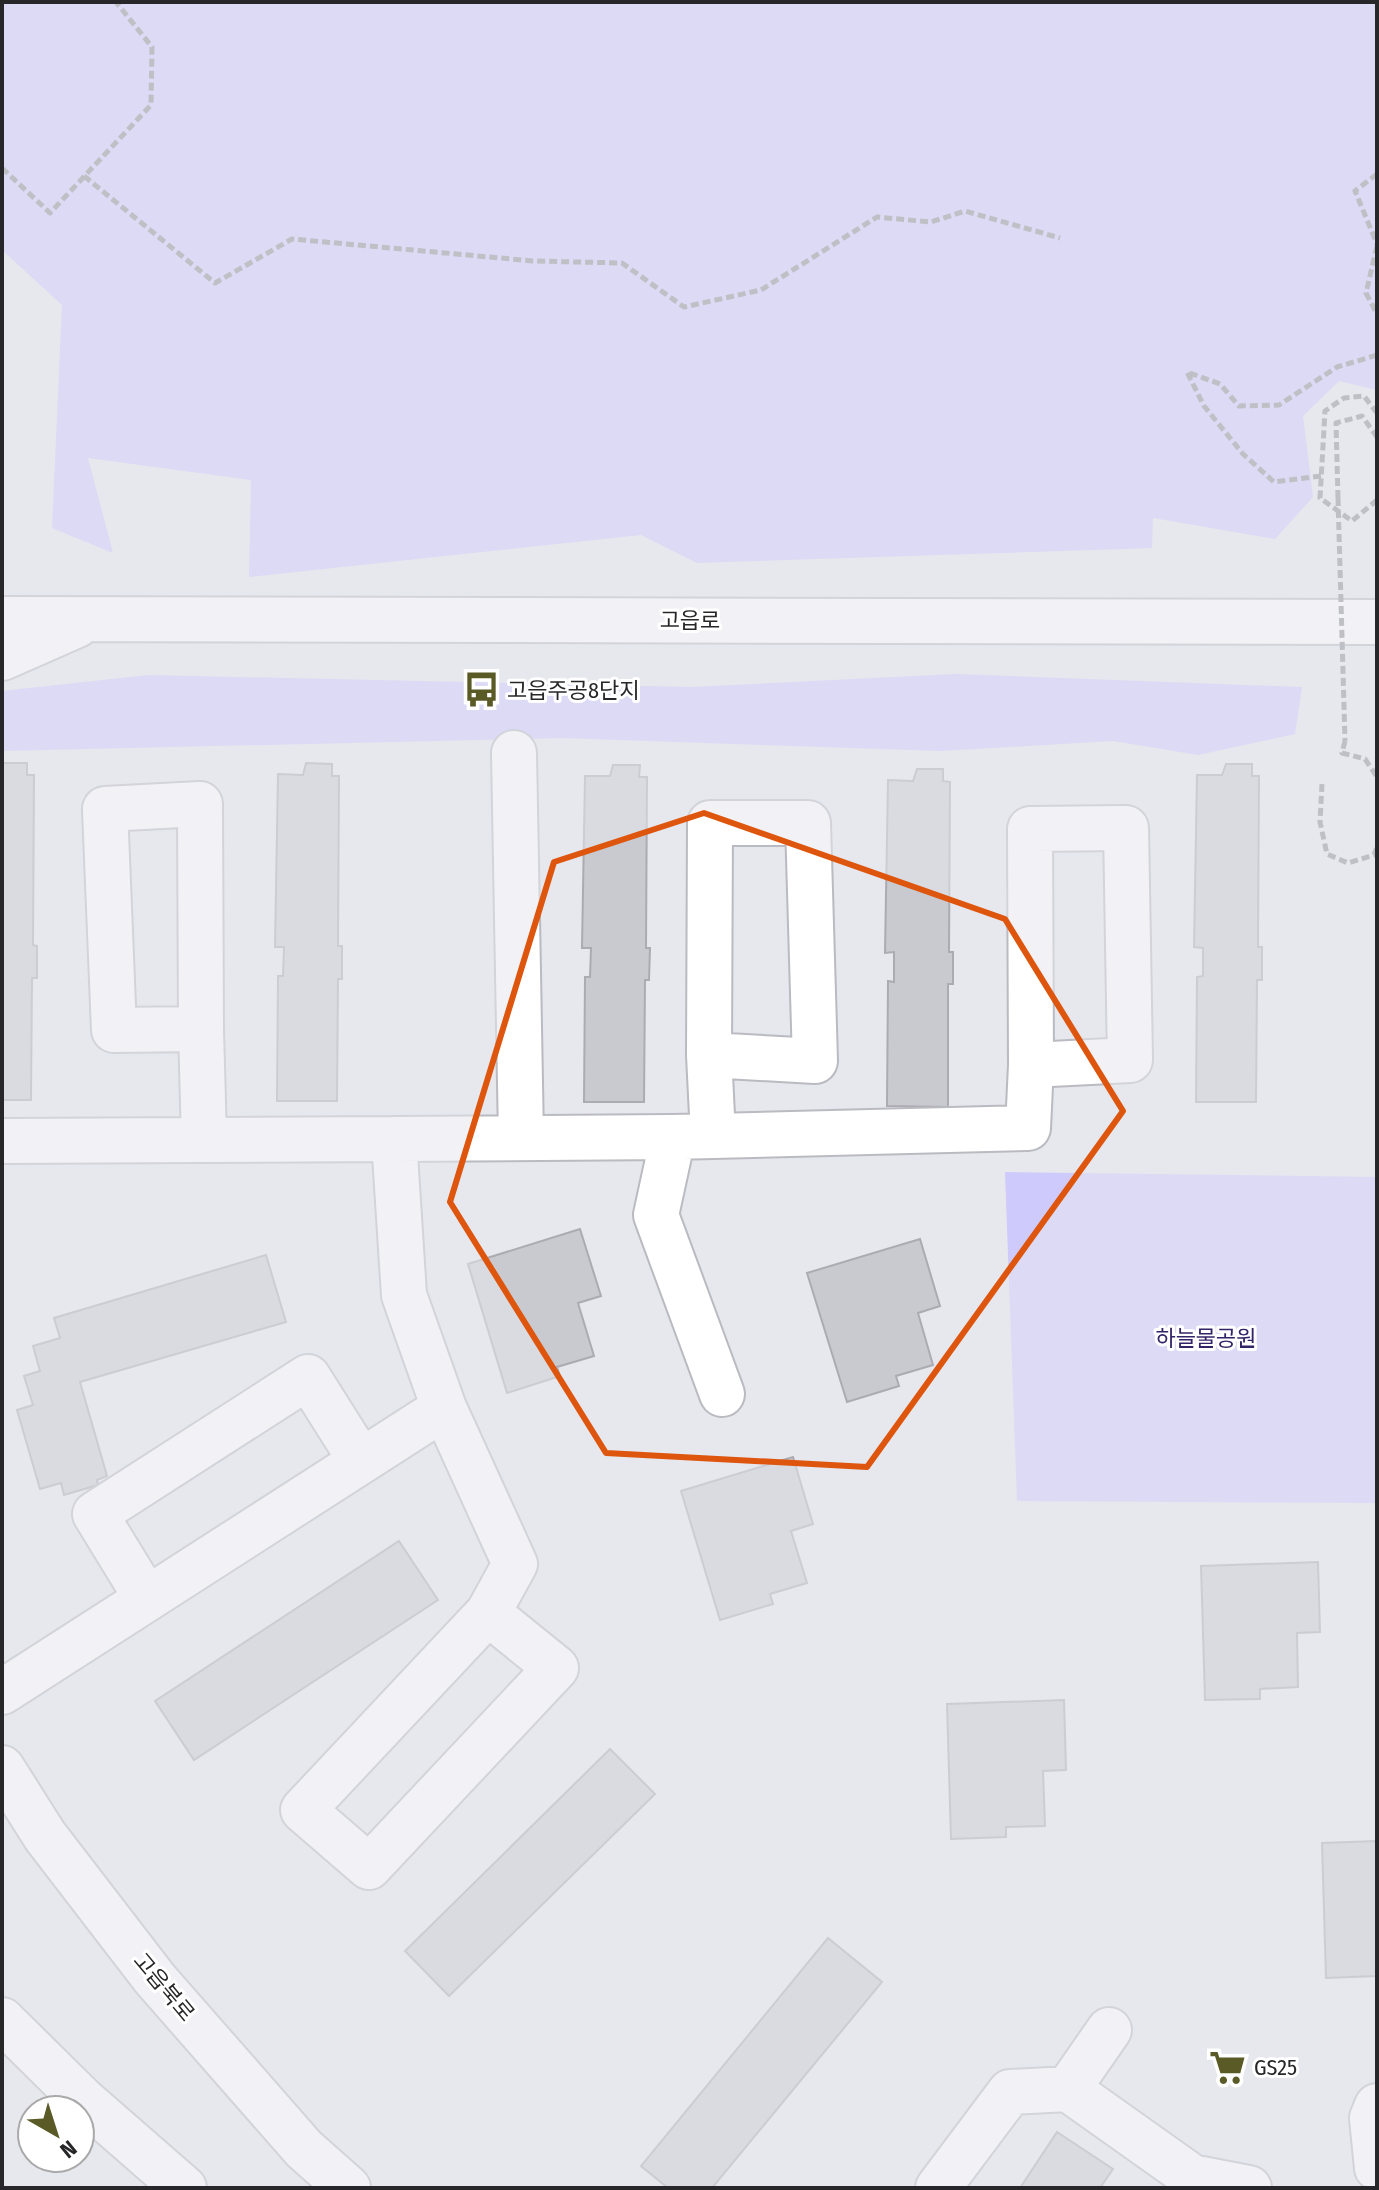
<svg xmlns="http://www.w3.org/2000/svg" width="1379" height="2190" font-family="'Fira Sans Condensed','Noto Sans KR',sans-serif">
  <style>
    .green { fill: #cecafc }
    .building { fill: #c9c9d0; stroke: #acabb2; stroke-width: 2 }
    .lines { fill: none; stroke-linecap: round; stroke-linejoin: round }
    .minor-casing { stroke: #babac1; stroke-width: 48 }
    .path { stroke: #8f8f94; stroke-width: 5; stroke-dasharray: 8 4; stroke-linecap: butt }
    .minor { stroke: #fff; stroke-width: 44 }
    .path-bridge { stroke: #8f8f94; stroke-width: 5; stroke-dasharray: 8 4; stroke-linecap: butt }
    .marked { fill: none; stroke: #de560d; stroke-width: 6; stroke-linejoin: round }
    .labels { text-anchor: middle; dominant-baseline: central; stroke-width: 6; stroke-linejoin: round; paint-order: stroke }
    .street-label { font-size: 22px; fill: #272729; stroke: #fff }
    .poi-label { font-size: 22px; fill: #272729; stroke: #fff; text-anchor: start }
    .park-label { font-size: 22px; fill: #332368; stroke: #fff }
  </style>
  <rect width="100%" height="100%" fill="#e7e7ee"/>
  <!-- green -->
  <path class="green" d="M4 2H1377V390L1339 381 1303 416 1313 497 1275 539 1153 518 1152 548 697 563 641 535 249 577 251 480 88 458 113 553 52 528 62 305 2 250V4Z
    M955 674 1302 687 1295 734 1198 755 1113 741 941 751 561 738 2 751V691L148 675 692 687Z
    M1005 1172 1377 1177V1503L1017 1501Z"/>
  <!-- building -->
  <path class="building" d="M2 763H27V775H34L33 945 37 946V978H32L31 1100H2Z
    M306 763 332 764V776H339L338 946H342V979H338L337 1101H277L278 976H283L284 947H275L278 774 303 775Z
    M1226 764H1252V776H1259L1258 947H1262V980H1257L1256 1102H1196L1197 977 1203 976V948L1194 947 1197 775H1222Z
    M613 765H640L639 777H647L646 948H650L649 980H645L644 1102H584L585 977H590L591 948H582L585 776H610Z
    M917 769H943V781L950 782 949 952H953V984H948V1107L887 1106 888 981 894 982V952L885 953 888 780 913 781Z
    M580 1229 601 1296 578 1303 594 1356 557 1367 560 1376 507 1393 468 1264Z
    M920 1239 940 1306 918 1313 933 1365 896 1376 899 1386 847 1402 807 1273Z
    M266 1255 286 1322 80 1382 107 1476 97 1480 98 1485 64 1495 61 1483 40 1489 17 1410 33 1405 24 1376 40 1371 33 1346 60 1338 54 1318Z
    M793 1457 813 1524 791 1531 807 1583 770 1594 773 1604 720 1620 681 1491Z
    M399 1541 438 1600 194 1760 155 1701Z
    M1318 1562 1320 1632 1297 1633 1298 1687 1260 1689V1699L1205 1700 1201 1566Z
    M1064 1700 1066 1770 1043 1771 1045 1826 1006 1827V1837L951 1839 947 1704Z
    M610 1749 655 1794 449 1996 405 1951Z
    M1377 1841V1976L1326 1978 1322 1843Z
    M828 1938 882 1982 712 2188H668L641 2166Z
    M1057 2132 1113 2169 1100 2188H1020Z"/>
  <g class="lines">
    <defs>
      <path id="minor" d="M2 619 1377 622
        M2 658 77 625
        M514 753 521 1137
        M201 1029 114 1030 105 809 200 804 201 1029 204 1140
        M709 1055 815 1061 808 823H710L709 1055 713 1136
        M673 1137 656 1215 722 1394
        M2 1141 394 1139
        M444 1408 404 1295 394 1139 673 1137 1028 1128 1031 1065 1030 829 1126 828 1130 1060 1031 1065
        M147 1599 95 1514 308 1377 361 1461
        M2 1692 444 1408 515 1564 488 1613 303 1810 369 1867 556 1668 488 1613
        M2 1768 45 1836 155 1979 304 2149 348 2188
        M2 2020 82 2099 184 2188
        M1109 2030 1068 2089 1192 2177 1249 2188
        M1377 2106 1372 2118 1377 2168
        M938 2188 1010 2092 1068 2089"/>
    </defs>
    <!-- minor casing -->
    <use href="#minor" class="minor-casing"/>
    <!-- path -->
    <path class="path" d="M2 168 50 213 151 105 152 47 116 2
      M1377 174 1355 191 1377 244
      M84 176 215 283 292 239 533 261 622 263 684 307 761 290 877 217 931 222 965 211 1060 238
      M1377 246 1366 293 1377 314
      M1377 413 1364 396 1344 398 1325 411 1320 498 1352 521 1377 500
      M1321 476 1274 482 1243 454 1204 406 1187 372 1220 384 1239 406 1279 405 1337 367 1377 355
      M1338 498 1336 423 1362 416 1377 437
      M1345 741 1342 753 1365 759 1377 777
      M1322 784 1320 822 1327 854 1348 863 1374 855 1377 847"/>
    <!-- minor -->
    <use href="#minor" class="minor"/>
    <!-- path-bridge -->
    <path class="path-bridge" d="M1338 498 1345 741"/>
  </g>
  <!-- marked area -->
  <path d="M0 0H1379V2190H0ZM704 813 1005 919 1123 1111 867 1467 606 1453 450 1202 554 862Z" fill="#e7e7ee" fill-opacity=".55" fill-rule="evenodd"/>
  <path class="marked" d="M704 813 1005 919 1123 1111 867 1467 606 1453 450 1202 554 862Z"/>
  <!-- icons -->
  <defs>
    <symbol id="bus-bare" viewBox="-9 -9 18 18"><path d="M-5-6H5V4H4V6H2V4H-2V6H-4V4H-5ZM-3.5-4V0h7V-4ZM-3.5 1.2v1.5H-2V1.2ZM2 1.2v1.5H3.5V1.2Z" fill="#5a5a27" stroke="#fff" stroke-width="2.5" paint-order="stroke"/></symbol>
    <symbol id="supermarket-bare" viewBox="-9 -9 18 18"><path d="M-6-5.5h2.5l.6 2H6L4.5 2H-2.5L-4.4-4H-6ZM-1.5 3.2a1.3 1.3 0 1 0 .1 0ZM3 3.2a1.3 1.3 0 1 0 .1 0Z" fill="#5a5a27" stroke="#fff" stroke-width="2.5" paint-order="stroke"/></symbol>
  </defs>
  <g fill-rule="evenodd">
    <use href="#bus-bare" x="456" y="664" width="51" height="51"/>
    <use href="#supermarket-bare" x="1202" y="2042" width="51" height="51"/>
  </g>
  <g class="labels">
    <!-- street labels -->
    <g class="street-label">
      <text x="690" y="620">고읍로</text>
      <text transform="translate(164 1987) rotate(50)">고읍북로</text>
    </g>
    <!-- poi labels -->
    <g class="poi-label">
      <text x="507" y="690">고읍주공8단지</text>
      <text x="1254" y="2067">GS25</text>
    </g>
    <!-- park labels -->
    <g class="park-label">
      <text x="1206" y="1338">하늘물공원</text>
    </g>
  </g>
  <!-- border -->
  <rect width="1379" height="2190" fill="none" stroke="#272729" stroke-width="8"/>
  <!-- north arrow -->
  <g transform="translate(56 2134) rotate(141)"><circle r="38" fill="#ffffff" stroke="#a9a9a9" stroke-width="2"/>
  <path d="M0-6L14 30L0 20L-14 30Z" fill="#5a5a27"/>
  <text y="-12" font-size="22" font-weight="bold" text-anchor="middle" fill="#272729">N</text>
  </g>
</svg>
